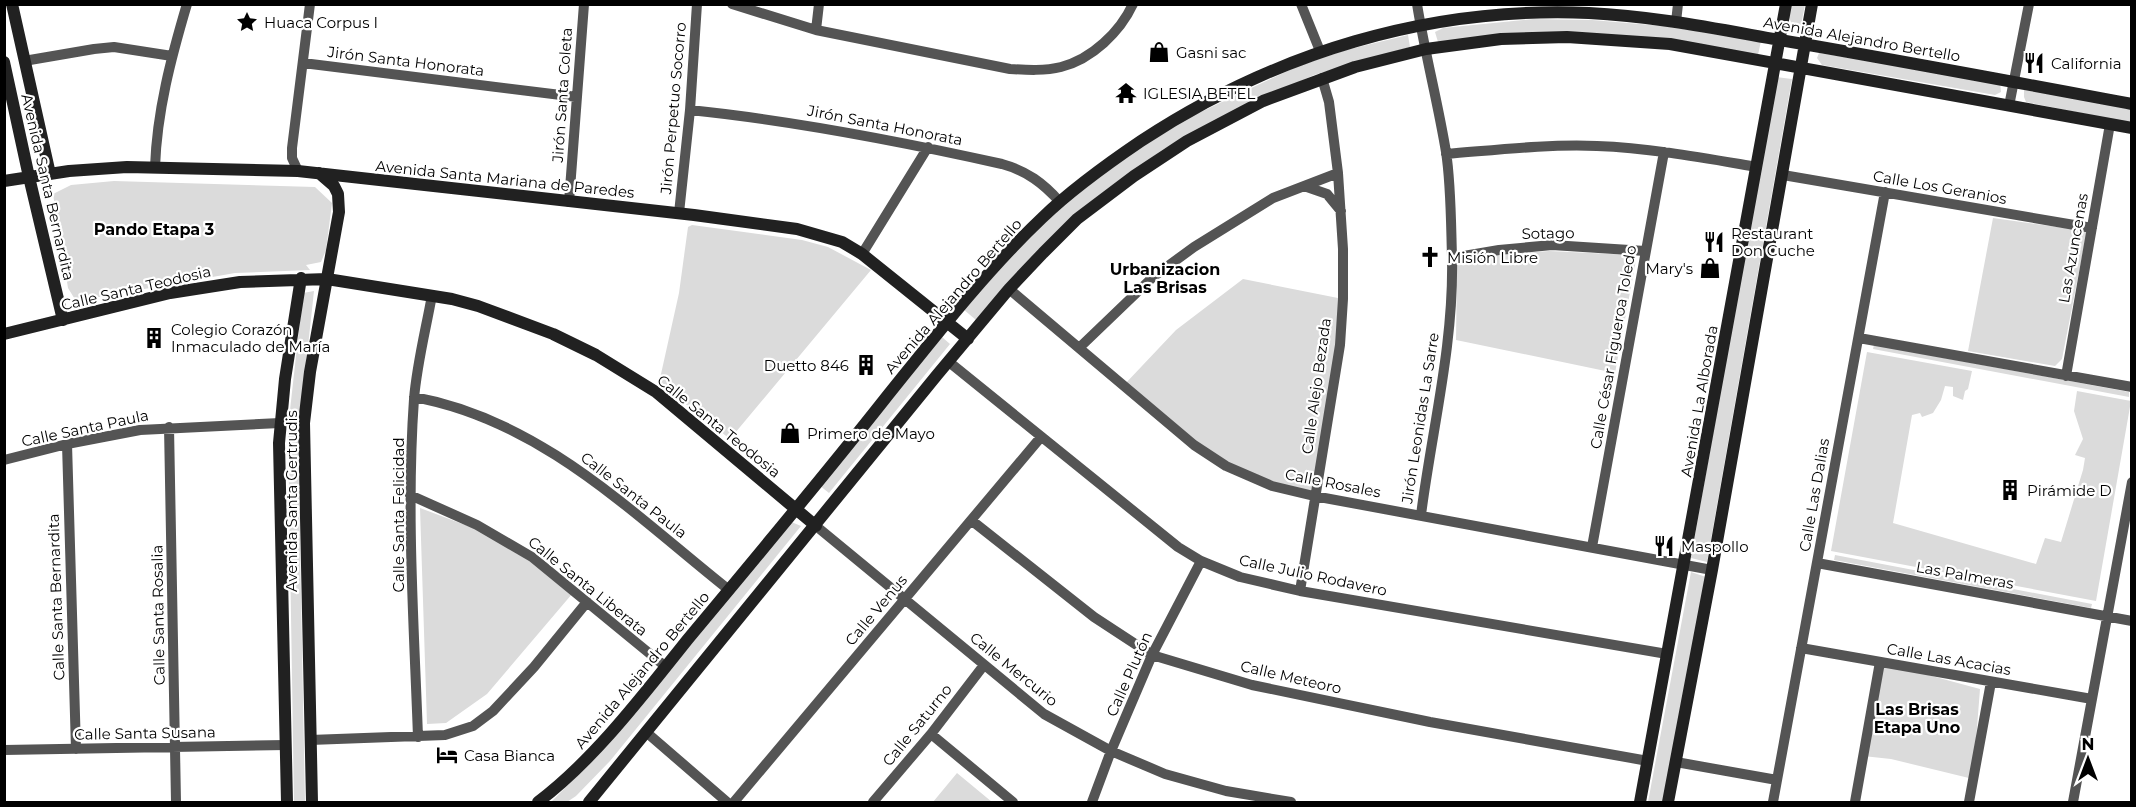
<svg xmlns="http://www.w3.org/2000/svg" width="2136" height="807" font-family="Montserrat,sans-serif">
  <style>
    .green { fill: #dbdbdb }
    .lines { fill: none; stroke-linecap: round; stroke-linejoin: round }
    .minor { stroke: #545454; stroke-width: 10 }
    .secondary { stroke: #212121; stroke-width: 12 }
    .labels { text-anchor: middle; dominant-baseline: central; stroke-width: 4.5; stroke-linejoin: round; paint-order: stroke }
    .poi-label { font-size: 15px; fill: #000; stroke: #fff; text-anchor: start }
    .street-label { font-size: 15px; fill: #000; stroke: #fff }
    .neighbourhood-label { font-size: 16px; font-weight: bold; fill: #000; stroke: #fff }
  </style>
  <rect width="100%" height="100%" fill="#fff"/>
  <!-- green -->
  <path class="green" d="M1790 5H1805L1801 25H1792L1789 17Z
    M1533 19 1592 20 1664 26 1761 41 1758 55 1663 38 1438 42 1435 32 1443 28Z
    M1408 35 1410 47 1314 75 1249 105 1162 150 1103 193 976 320 963 309 1042 225 1101 175 1167 128 1296 67 1346 50Z
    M1819 53 2000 82 2001 92 1995 95 1822 65 1817 58Z
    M1776 77 1792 79 1707 562 1691 558Z
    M2024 90 2131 106V123L2026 102 2024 97Z
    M114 181 315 187 332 203 326 250 321 262 306 265 310 270 235 273 76 301 68 288 53 194 71 185Z
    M1993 218 2087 231 2062 359 2055 366 1968 351Z
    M692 225 802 240 828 247 871 270 730 439 659 383 679 293 688 227Z
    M1549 251 1632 255 1636 260 1615 373 1456 340 1457 263 1500 255Z
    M1243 279 1343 299 1314 496 1226 466 1124 385 1176 330Z
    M314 291 298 438 305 802H294L288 428 303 293Z
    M942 337 950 344 829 493 819 485Z
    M1874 345 2129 392V397L1873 349Z
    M1867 352 1972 371 1968 389 1965 391 1963 400 1953 396V387L1945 386 1941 400 1933 413 1922 417 1920 413 1912 415 1893 523 2036 564 2045 538 2061 542 2083 470 2085 458 2075 455 2083 439 2074 411 2077 391 2131 401 2096 601 1831 551Z
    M420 508 476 529 533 560 572 594 487 694 446 723 427 724Z
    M789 521 801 526 610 761 576 796 567 802H551L596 757Z
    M1835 555 2092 604 2091 608 1834 560Z
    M1691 572 1706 577 1663 802H1648Z
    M1880 662 1980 689 1973 779 1891 759 1863 756Z
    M957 773 992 802H933Z"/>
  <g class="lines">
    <!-- minor -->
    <path class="minor" d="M732 4 816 30 1010 69C1027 70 1045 71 1061 67 1092 59 1120 32 1133 4
      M1301 4 1320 51
      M1417 4C1425 54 1438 103 1446 152 1451 183 1451 225 1452 257 1454 345 1432 429 1421 515
      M1676 22 1678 4
      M816 30 819 4
      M24 61 94 49 114 47 172 56
      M303 63 577 97
      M2009 106 2029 4
      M690 110C796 121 899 141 1002 164 1027 171 1043 183 1060 202
      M1446 154C1497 150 1547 144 1597 146 1651 148 1704 158 1757 167
      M155 167C157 111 171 58 187 4
      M298 171 292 158V148L310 4
      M1783 175 2092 228
      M1304 186 1327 194 1341 211
      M569 202 584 4
      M679 213 690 110 697 4
      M862 254 928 147
      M1452 258 1499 250 1552 245 1645 251
      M1009 289 1194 445 1226 466 1272 486 1314 496 1712 570
      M1859 338 2132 387
      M1079 348 1153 277 1194 247 1273 198 1338 173
      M949 362 1178 547 1201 561 1240 577 1300 591 1667 654
      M2066 376 2110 124
      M414 397C541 420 632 513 729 590
      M169 427 176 802
      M67 444 76 749
      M4 460 67 444 140 430 280 423
      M410 495 477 525 532 557 666 667
      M971 520 1094 617 1152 655 1252 685 1430 722 1648 761
      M816 526 1044 714 1111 751 1165 774 1226 791 1291 802
      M1592 547 1664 152
      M1817 563 2132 621
      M1300 591 1340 345 1343 299V249L1338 173 1329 102 1322 78
      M1801 648 2092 699
      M646 732 727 802
      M931 734 1013 802
      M418 737C414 624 406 511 414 399 417 363 426 329 432 295
      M310 740 445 735 473 726 493 711 534 667 587 602
      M4 750 286 745
      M1676 762 1777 780
      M734 802 1041 437
      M873 802 931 734 984 665
      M1092 802 1111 751 1152 655 1201 561
      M1773 802 1885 192
      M1855 802 1880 662
      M1969 802 1991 682
      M2073 802 2132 482"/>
    <!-- secondary -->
    <path class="secondary" d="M12 4 50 174
      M4 62 29 177 63 320
      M4 181 69 171 127 167 298 171 694 215 797 229 842 242 862 254 968 339
      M4 334 170 293 240 282 327 279 452 299 478 306 553 334 596 355 656 392 816 526
      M287 802 279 443 285 379 301 278
      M312 802 304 423 310 372 339 212 338 194 334 186 319 173
      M538 802C594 760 644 694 688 639 754 560 820 481 884 400 934 338 984 273 1042 218 1072 189 1107 164 1141 141 1275 53 1428 6 1589 13 1653 16 1717 29 1780 40 1897 60 2014 82 2132 104
      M589 802 937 375 1009 289 1043 253 1077 219 1134 176 1187 141 1263 101 1355 67 1426 49 1501 39 1567 37 1670 44 2132 128
      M1640 802 1786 4
      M1668 802 1712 570 1812 4"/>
  </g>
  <!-- icons -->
  <defs>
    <symbol id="sight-bare" viewBox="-9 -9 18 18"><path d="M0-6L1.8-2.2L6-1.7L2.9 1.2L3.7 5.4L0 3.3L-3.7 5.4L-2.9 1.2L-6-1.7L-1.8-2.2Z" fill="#000" stroke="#fff" stroke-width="2.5" paint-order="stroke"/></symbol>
    <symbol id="shop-bare" viewBox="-9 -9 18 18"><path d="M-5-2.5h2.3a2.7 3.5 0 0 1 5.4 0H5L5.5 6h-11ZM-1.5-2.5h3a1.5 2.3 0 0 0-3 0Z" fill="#000" stroke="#fff" stroke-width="2.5" paint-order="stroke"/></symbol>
    <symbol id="restaurant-bare" viewBox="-9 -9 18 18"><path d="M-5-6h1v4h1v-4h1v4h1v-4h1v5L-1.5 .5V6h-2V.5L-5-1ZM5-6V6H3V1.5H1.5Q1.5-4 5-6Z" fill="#000" stroke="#fff" stroke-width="2.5" paint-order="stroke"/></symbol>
    <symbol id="temple-bare" viewBox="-9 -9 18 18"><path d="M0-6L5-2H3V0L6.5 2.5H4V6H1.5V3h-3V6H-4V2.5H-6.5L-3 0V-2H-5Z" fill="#000" stroke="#fff" stroke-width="2.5" paint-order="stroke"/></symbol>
    <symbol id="church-bare" viewBox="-9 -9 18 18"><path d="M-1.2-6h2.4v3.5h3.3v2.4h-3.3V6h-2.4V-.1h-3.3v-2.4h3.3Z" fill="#000" stroke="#fff" stroke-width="2.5" paint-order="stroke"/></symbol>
    <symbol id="building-bare" viewBox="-9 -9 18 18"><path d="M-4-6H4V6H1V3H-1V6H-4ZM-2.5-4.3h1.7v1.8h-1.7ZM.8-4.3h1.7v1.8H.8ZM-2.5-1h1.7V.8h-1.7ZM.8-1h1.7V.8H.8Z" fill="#000" stroke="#fff" stroke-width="2.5" paint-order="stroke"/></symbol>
    <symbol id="hotel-bare" viewBox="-9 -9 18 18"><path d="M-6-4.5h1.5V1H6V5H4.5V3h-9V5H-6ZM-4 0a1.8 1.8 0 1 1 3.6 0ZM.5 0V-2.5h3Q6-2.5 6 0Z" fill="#000" stroke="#fff" stroke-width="2.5" paint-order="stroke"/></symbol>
  </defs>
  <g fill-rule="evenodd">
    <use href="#sight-bare" x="232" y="7" width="30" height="30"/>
    <use href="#shop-bare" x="1144" y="37" width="30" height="30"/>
    <use href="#restaurant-bare" x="2019" y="48" width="30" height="30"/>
    <use href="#temple-bare" x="1111" y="78" width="30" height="30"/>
    <use href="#restaurant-bare" x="1699" y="227" width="30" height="30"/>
    <use href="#church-bare" x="1415" y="242" width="30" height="30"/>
    <use href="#shop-bare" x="1695" y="253" width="30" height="30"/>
    <use href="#building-bare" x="139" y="323" width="30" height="30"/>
    <use href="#building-bare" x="851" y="350" width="30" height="30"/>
    <use href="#shop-bare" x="775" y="418" width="30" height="30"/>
    <use href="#building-bare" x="1995" y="475" width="30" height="30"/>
    <use href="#restaurant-bare" x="1649" y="531" width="30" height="30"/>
    <use href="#hotel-bare" x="432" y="740" width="30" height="30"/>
  </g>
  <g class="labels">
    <!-- poi labels -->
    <g class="poi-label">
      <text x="264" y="22">Huaca Corpus I</text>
      <text x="1176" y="52">Gasni sac</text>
      <text x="2051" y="63">California</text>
      <text x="1143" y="93">IGLESIA BETEL</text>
      <text x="1731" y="233">Restaurant<tspan x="1731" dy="17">Don Cuche</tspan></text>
      <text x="1447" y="257">Misión Libre</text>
      <text x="1693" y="268" text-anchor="end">Mary's</text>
      <text x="171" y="329">Colegio Corazón<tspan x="171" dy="17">Inmaculado de María</tspan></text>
      <text x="849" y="365" text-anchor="end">Duetto 846</text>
      <text x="807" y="433">Primero de Mayo</text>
      <text x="2027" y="490">Pirámide D</text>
      <text x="1681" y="546">Maspollo</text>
      <text x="464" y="755">Casa Bianca</text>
    </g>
    <!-- street labels -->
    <g class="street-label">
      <text transform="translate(1862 39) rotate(10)">Avenida Alejandro Bertello</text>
      <text transform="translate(406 61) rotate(7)">Jirón Santa Honorata</text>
      <text transform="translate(562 95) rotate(-86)">Jirón Santa Coleta</text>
      <text transform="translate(673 108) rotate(-85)">Jirón Perpetuo Socorro</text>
      <text transform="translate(885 125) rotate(11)">Jirón Santa Honorata</text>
      <text transform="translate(505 179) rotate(6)">Avenida Santa Mariana de Paredes</text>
      <text transform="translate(48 187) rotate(77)">Avenida Santa Bernardita</text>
      <text transform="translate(1940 187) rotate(10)">Calle Los Geranios</text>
      <text transform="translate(1548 233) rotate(-1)">Sotago</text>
      <text transform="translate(2073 248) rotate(-80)">Las Azuncenas</text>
      <text transform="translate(136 288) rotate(-13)">Calle Santa Teodosia</text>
      <text transform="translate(953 296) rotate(-49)">Avenida Alejandro Bertello</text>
      <text transform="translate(1613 347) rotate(-80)">Calle César Figueroa Toledo</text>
      <text transform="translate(1316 386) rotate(-82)">Calle Alejo Bezada</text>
      <text transform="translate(1699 401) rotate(-80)">Avenida La Alborada</text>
      <text transform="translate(1420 418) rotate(-81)">Jirón Leonidas La Sarre</text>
      <text transform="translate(719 426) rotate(39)">Calle Santa Teodosia</text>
      <text transform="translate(85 428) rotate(-12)">Calle Santa Paula</text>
      <text transform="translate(1333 483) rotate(11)">Calle Rosales</text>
      <text transform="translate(634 495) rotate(38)">Calle Santa Paula</text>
      <text transform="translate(1814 495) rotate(-80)">Calle Las Dalias</text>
      <text transform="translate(291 501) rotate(-90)">Avenida Santa Gertrudis</text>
      <text transform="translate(398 515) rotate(-90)">Calle Santa Felicidad</text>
      <text transform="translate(1313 575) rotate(12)">Calle Julio Rodavero</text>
      <text transform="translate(1965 575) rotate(10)">Las Palmeras</text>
      <text transform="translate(588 586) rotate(39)">Calle Santa Liberata</text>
      <text transform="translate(56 597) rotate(-92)">Calle Santa Bernardita</text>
      <text transform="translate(876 610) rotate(-50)">Calle Venus</text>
      <text transform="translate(158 615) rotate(-91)">Calle Santa Rosalia</text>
      <text transform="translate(1949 659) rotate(10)">Calle Las Acacias</text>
      <text transform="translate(1014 669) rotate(39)">Calle Mercurio</text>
      <text transform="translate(642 670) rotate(-50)">Avenida Alejandro Bertello</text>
      <text transform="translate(1129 674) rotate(-66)">Calle Plutón</text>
      <text transform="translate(1291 677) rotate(13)">Calle Meteoro</text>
      <text transform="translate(917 725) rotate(-51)">Calle Saturno</text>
      <text transform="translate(145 733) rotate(-1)">Calle Santa Susana</text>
    </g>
    <!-- neighbourhood labels -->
    <g class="neighbourhood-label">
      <text x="154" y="229">Pando Etapa 3</text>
      <text x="1165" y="269">Urbanizacion<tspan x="1165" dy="18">Las Brisas</tspan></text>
      <text x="1917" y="709">Las Brisas<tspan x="1917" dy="18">Etapa Uno</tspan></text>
    </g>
  </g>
  <!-- border -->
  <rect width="2136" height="807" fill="none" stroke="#000000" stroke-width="12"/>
  <!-- north arrow -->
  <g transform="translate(2088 759)" stroke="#ffffff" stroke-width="4.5" paint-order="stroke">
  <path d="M0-4.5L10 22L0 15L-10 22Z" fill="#000000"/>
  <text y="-9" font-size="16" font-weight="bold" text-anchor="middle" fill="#000000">N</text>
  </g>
</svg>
